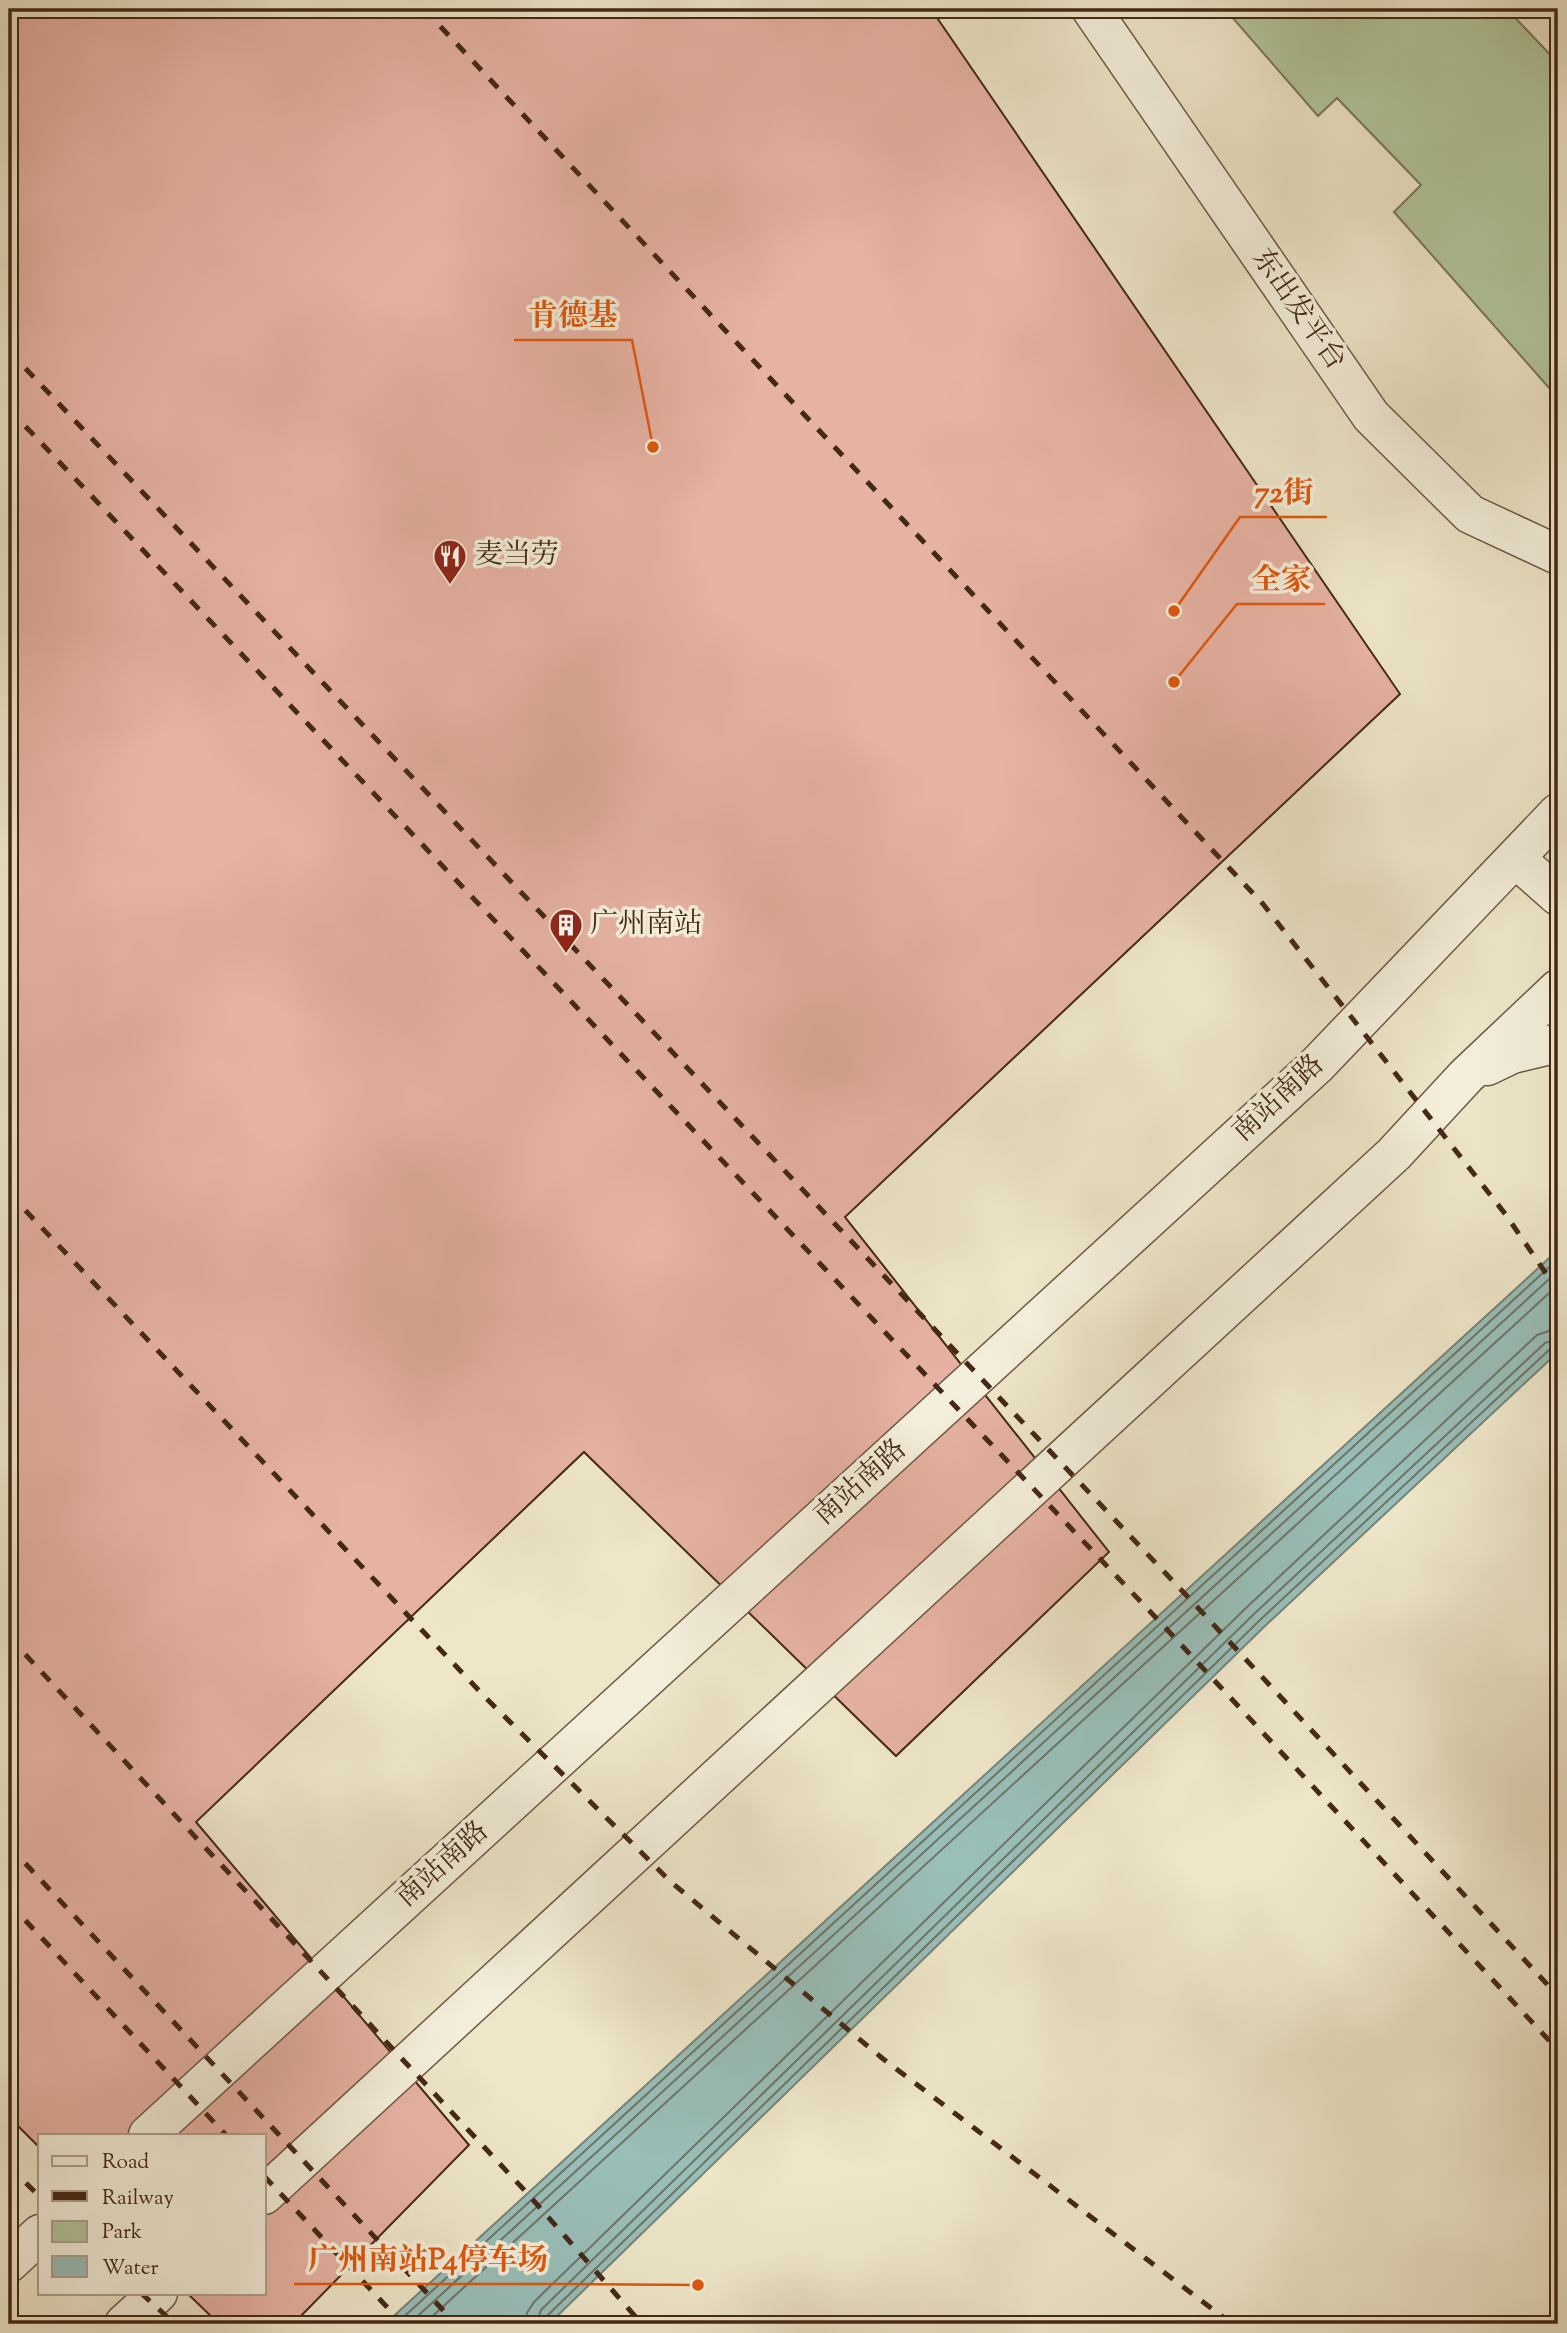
<svg xmlns="http://www.w3.org/2000/svg" width="1567" height="2333" font-family="'Sorts Mill Goudy','Noto Serif SC',serif">
  <style>
    .green { fill: #b2c69c; stroke: #7b7759; stroke-width: 2 }
    .water { fill: #99bfb9; stroke: #778378; stroke-width: 2 }
    .lines { fill: none; stroke-linecap: round; stroke-linejoin: round }
    .shore { stroke: #6e7468; stroke-width: 2 }
    .building { fill: #e6b2a3; stroke: #442816; stroke-width: 2 }
    .tertiary-casing { stroke: #6e5843; stroke-width: 41 }
    .tertiary { stroke: #f4efdc; stroke-width: 38 }
    .rail { stroke: #442816; stroke-width: 5; stroke-dasharray: 12 12; stroke-linecap: butt }
    .labels { text-anchor: middle; dominant-baseline: central; stroke-width: 7; stroke-linejoin: round; paint-order: stroke }
    .street-label { font-size: 28px; fill: #442816; stroke: #f4efdc }
    .poi-label { font-size: 28px; fill: #442816; stroke: #f4efdc; text-anchor: start }
    .leader { fill: none; stroke: #e0570c; stroke-width: 2.5 }
    .callout-dot { fill: #e0570c; stroke: #f4efdc; stroke-width: 2.5 }
    .callout-label { font-size: 30px; text-anchor: middle; font-weight: bold; fill: #e0570c; stroke: #f4efdc; stroke-width: 7; stroke-linejoin: round; paint-order: stroke }
  </style>
  <rect width="100%" height="100%" fill="#eee6c9"/>
  <filter id="stains"><feTurbulence type="fractalNoise" baseFrequency=".00286" numOctaves="4"/><feColorMatrix values="0 0 0 0 .2 0 0 0 0 .09 0 0 0 0 .02 0 0 0 .5 -.17"/></filter>
  <radialGradient id="worn" r=".72"><stop offset=".6" stop-color="#630" stop-opacity="0"/><stop offset="1" stop-color="#630" stop-opacity=".3"/></radialGradient>
  <!-- green -->
  <path class="green" d="M1225 9H1507L1558 63V398L1394 212 1421 185 1337 98 1318 116Z"/>
  <!-- water -->
  <path class="water" d="M1558 1250V1352L1265 1626 549 2324H385Z"/>
  <g class="lines">
    <!-- shore -->
    <path class="shore" d="M396 2324 1558 1259
      M409 2324 1558 1271
      M424 2324 1558 1285
      M525 2324 527 2313 534 2302 1247 1607 1537 1335 1558 1328
      M536 2324 541 2310 1254 1614 1545 1343 1558 1338
      M545 2324 547 2316 1260 1620 1550 1349 1558 1347"/>
  </g>
  <!-- building -->
  <path class="building" d="M9 9H931L1400 694 845 1217 1109 1552 896 1756 584 1452 196 1822 469 2145 293 2324H219L187 2293H264V2135H40V2148L9 2117Z"/>
  <g class="lines">
    <defs>
      <path id="tertiary" d="M1091 9 1371 416 1470 514 1558 555
        M1515 858 1558 896
        M1487 1066 1512 1054 1558 1043
        M148 2135 1316 1066 1558 813
        M264 2195 1394 1154 1466 1076 1558 989
        M9 2263 40 2234
        M124 2324 158 2293"/>
    </defs>
    <!-- tertiary casing -->
    <use href="#tertiary" class="tertiary-casing"/>
    <!-- tertiary -->
    <use href="#tertiary" class="tertiary"/>
    <!-- rail -->
    <path class="rail" d="M424 9 1263 904 1506 1215 1558 1291
      M9 351 1187 1596 1558 1996
      M9 409 1160 1622 1558 2050
      M9 1193 486 1698 671 1882 882 2058 1232 2324
      M9 1637 527 2193 642 2324
      M9 1846 456 2324
      M9 1903 226 2135
      M9 2166 40 2197
      M264 2176 403 2324
      M141 2293 175 2324"/>
  </g>
  <!-- icons -->
  <defs>
    <symbol id="restaurant-pin" viewBox="-11 -11 22 30"><path d="M0 17L-7.5 6A9.5 9.5 0 1 1 7.5 6Z" fill="#8f2418" stroke="#f4efdc"/><path d="M-5-6h1v4h1v-4h1v4h1v-4h1v5L-1.5 .5V6h-2V.5L-5-1ZM5-6V6H3V1.5H1.5Q1.5-4 5-6Z" fill="#fff"/></symbol>
    <symbol id="building-pin" viewBox="-11 -11 22 30"><path d="M0 17L-7.5 6A9.5 9.5 0 1 1 7.5 6Z" fill="#8f2418" stroke="#f4efdc"/><path d="M-4-6H4V6H1V3H-1V6H-4ZM-2.5-4.3h1.7v1.8h-1.7ZM.8-4.3h1.7v1.8H.8ZM-2.5-1h1.7V.8h-1.7ZM.8-1h1.7V.8H.8Z" fill="#fff"/></symbol>
  </defs>
  <g fill-rule="evenodd">
    <use href="#restaurant-pin" x="431" y="537" width="38" height="52"/>
    <use href="#building-pin" x="547" y="906" width="38" height="52"/>
  </g>
  <g class="labels">
    <!-- street labels -->
    <g class="street-label">
      <text transform="translate(1298 310) rotate(55)">东出发平台</text>
      <text transform="translate(1279 1099) rotate(-43)">南站南路</text>
      <text transform="translate(861 1483) rotate(-42)">南站南路</text>
      <text transform="translate(443 1865) rotate(-42)">南站南路</text>
    </g>
    <!-- poi labels -->
    <g class="poi-label">
      <text x="475" y="556">麦当劳</text>
      <text x="590" y="925">广州南站</text>
    </g>
  </g>
  <!-- callouts -->
  <path class="leader" d="M653 447L632 340H514M1174 611L1240 517H1327M1174 682L1237 604H1325M698 2285L562 2284H294"/>
  <g class="callout-dot">
    <circle cx="653" cy="447" r="7"/>
    <circle cx="1174" cy="611" r="7"/>
    <circle cx="1174" cy="682" r="7"/>
    <circle cx="698" cy="2285" r="7"/>
  </g>
  <g class="callout-label">
    <text x="573" y="325">肯德基</text>
    <text x="1284" y="502">72街</text>
    <text x="1281" y="589">全家</text>
    <text x="428" y="2269">广州南站P4停车场</text>
  </g>
  <!-- margin -->
  <rect width="1567" height="2333" fill="none" stroke="#eee6c9" stroke-width="35"/>
  <rect x="10" y="10" width="1546" height="2312" fill="none" stroke="#442816" stroke-width="3.5"/>
  <rect x="18" y="18" width="1532" height="2298" fill="none" stroke="#442816" stroke-width="2"/>
  <!-- legend -->
  <rect x="38" y="2134" width="228" height="161" fill="#f4efdc" stroke="#ae9f8d" stroke-width="2"/>
  <rect x="52" y="2156" width="35" height="10" fill="#f4efdc" stroke="#ae9f8d" stroke-width="2"/>
  <text x="102" y="2168" font-size="21" fill="#442816">Road</text>
  <rect x="52" y="2191" width="35" height="10" fill="#442816" stroke="#ae9f8d" stroke-width="2"/>
  <text x="102" y="2204" font-size="21" fill="#442816">Railway</text>
  <rect x="52" y="2221" width="35" height="21" fill="#b2c69c" stroke="#ae9f8d" stroke-width="2"/>
  <text x="102" y="2238" font-size="21" fill="#442816">Park</text>
  <rect x="52" y="2256" width="35" height="21" fill="#99bfb9" stroke="#ae9f8d" stroke-width="2"/>
  <text x="102" y="2274" font-size="21" fill="#442816">Water</text>
  <rect width="100%" height="100%" filter="url(#stains)"/>
  <rect width="100%" height="100%" fill="url(#worn)"/>
</svg>
